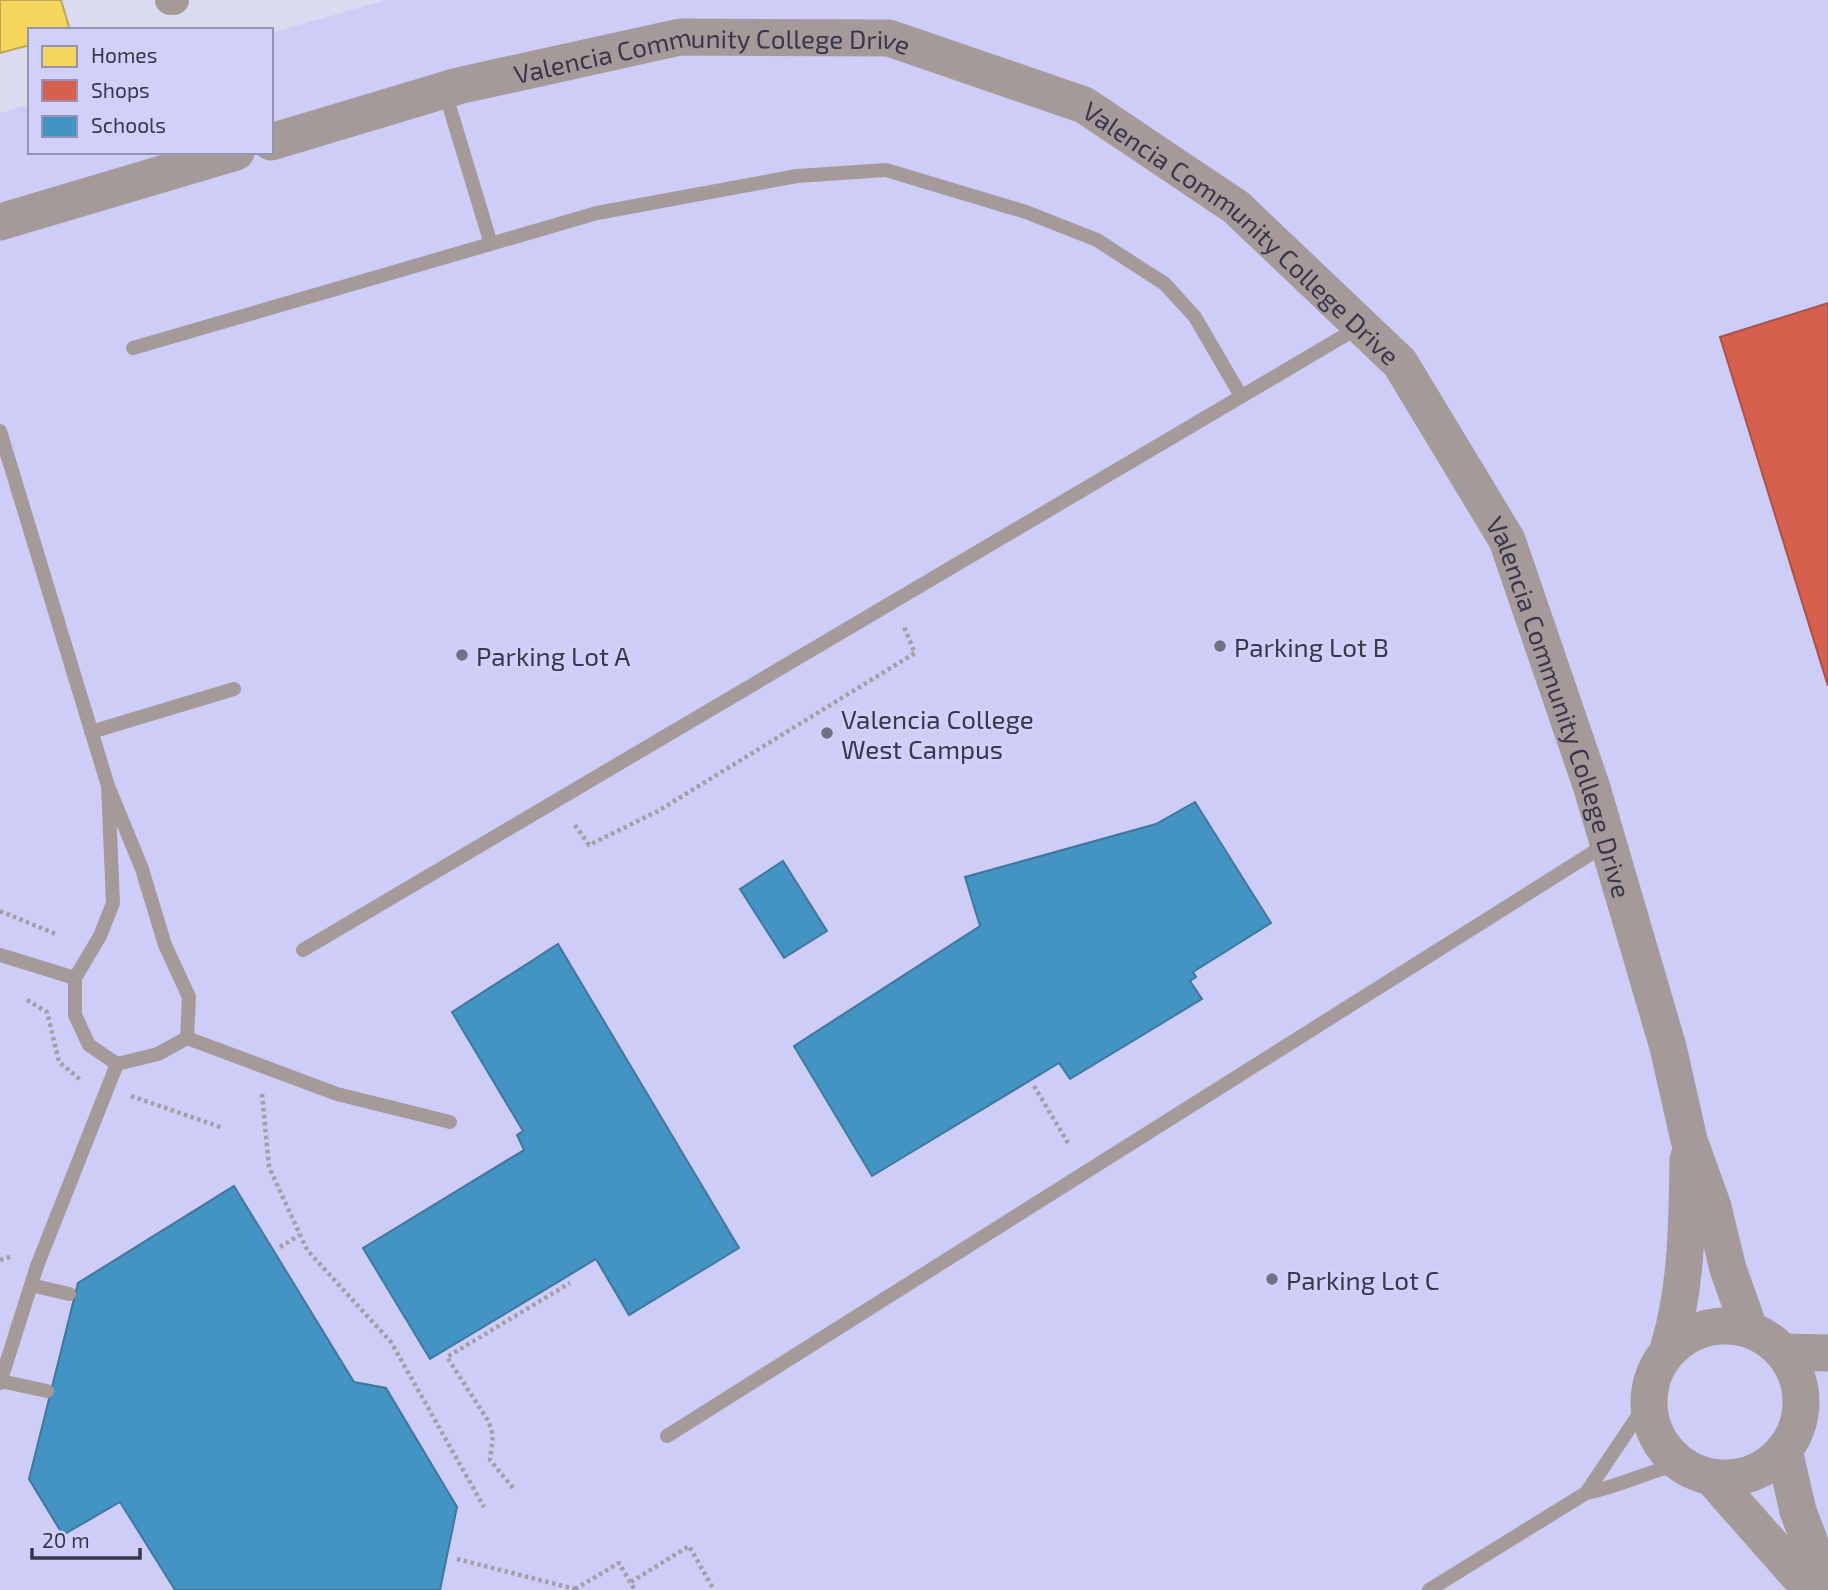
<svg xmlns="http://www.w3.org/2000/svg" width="1828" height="1590" font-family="'Exo 2',sans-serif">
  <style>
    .built { fill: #cecdf8 }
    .homes { fill: #f6d55c; stroke: #bda657; stroke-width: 2 }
    .shops { fill: #d6604d; stroke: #a7544d; stroke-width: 2 }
    .schools { fill: #4393c3; stroke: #40779f; stroke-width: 2 }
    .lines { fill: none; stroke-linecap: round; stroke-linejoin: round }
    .path { stroke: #a69ea4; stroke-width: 4.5; stroke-dasharray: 3.5 3.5; stroke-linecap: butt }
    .service { stroke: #a59a99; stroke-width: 14 }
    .minor { stroke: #a59a99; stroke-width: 30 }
    .tertiary { stroke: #a59a99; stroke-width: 37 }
    .poi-dot { fill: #717085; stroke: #d1d0fa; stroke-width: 2.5 }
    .labels { text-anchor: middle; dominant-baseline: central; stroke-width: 7; stroke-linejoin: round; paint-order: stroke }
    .street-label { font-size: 26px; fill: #38374c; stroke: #d1d0fa }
    .poi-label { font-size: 26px; fill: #38374c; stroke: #d1d0fa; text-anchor: start }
  </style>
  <rect width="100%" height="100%" fill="#dadaf0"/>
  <!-- built -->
  <path class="built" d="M386 0H1828V1590H0V113L30 104V152H271V33Z"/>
  <!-- homes -->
  <path class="homes" d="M0 0H61L70 30H30V45L0 53Z"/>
  <!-- shops -->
  <path class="shops" d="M1828 303V686L1720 337Z"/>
  <!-- schools -->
  <path class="schools" d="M1195 802 1271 923 1193 972 1196 977 1190 981 1202 999 1070 1079 1059 1063 872 1176 794 1046 980 926 965 877 1156 824Z
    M783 861 827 931 784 958 740 889Z
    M558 944 739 1248 629 1315 596 1259 430 1359 363 1248 524 1150 517 1135 523 1131 452 1012Z
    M234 1186 354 1382 386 1388 457 1507 440 1590H175L120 1502 63 1535 29 1479 78 1283Z"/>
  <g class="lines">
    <!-- path -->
    <path class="path" d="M575 825 589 845 658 811 915 653 904 627
      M0 911 56 934
      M27 1000 47 1012 59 1062 82 1081
      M1034 1086 1068 1143
      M262 1094 269 1167 307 1250 391 1342 484 1507
      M131 1096 223 1128
      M280 1247 300 1235
      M0 1260 13 1256
      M513 1488 490 1460 493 1436 489 1422 447 1357 570 1283
      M457 1559 575 1589
      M631 1582 689 1546 714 1590
      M575 1589 619 1563 635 1590"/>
    <!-- service -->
    <path class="service" d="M445 92 491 244
      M133 348 597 213 797 176 886 170 1026 212 1097 240 1165 284 1195 317 1241 396
      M0 431 108 786 142 869 165 945 189 997 187 1038 158 1054 117 1064 89 1045 75 1015V978L100 936 113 903 108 786
      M91 732 234 689
      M303 950 1359 327
      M0 955 75 978
      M187 1038 337 1094 450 1122
      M31 1285 69 1294
      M1 1381 47 1391
      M0 1383 37 1266 117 1064
      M667 1436 1608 843
      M1586 1493 1648 1401
      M1429 1590 1586 1493C1618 1487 1647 1472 1679 1464"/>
    <!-- minor -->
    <path class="minor" d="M170 0H174"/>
    <!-- tertiary -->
    <g class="tertiary">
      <path id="s1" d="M271 142 458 86 680 37 889 38 1084 105 1236 207 1400 363 1507 540 1592 788 1668 1047 1689 1140 1713 1207 1728 1269 1749 1328"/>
      <path d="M0 222 236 152"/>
      <circle cx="1725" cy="1402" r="76"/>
      <path d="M1669 1346C1687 1286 1687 1221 1688 1159"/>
      <path d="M1785 1352 1828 1353"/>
      <path d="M1784 1450 1798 1511 1828 1590"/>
      <path d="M1714 1480 1811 1590"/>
    </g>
  </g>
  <!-- markers -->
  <g class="poi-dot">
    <circle cx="1220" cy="646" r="7"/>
    <circle cx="462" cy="655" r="7"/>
    <circle cx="827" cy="733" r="7"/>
    <circle cx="1272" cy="1279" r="7"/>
  </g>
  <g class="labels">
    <!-- street labels -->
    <g class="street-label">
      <text stroke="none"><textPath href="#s1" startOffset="453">Valencia Community College Drive</textPath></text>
      <text stroke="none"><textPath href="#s1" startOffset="1041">Valencia Community College Drive</textPath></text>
      <text stroke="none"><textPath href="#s1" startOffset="1629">Valencia Community College Drive</textPath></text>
    </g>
    <!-- poi labels -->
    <g class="poi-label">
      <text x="1234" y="646">Parking Lot B</text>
      <text x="476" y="655">Parking Lot A</text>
      <text x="841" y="718">Valencia College<tspan x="841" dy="30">West Campus</tspan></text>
      <text x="1286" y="1279">Parking Lot C</text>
    </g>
  </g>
  <!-- legend -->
  <rect x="28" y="28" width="245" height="126" fill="#d1d0fa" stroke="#9493b4" stroke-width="2"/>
  <rect x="42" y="46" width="35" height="21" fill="#f6d55c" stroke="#9493b4" stroke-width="2"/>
  <text x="91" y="63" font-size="21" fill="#38374c">Homes</text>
  <rect x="42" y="80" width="35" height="21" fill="#d6604d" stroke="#9493b4" stroke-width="2"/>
  <text x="91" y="98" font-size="21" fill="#38374c">Shops</text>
  <rect x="42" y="116" width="35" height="21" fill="#4393c3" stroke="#9493b4" stroke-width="2"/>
  <text x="91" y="133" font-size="21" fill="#38374c">Schools</text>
  <!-- scale -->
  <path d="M32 1548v10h108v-10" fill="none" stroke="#38374c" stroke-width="3.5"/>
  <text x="42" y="1548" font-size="21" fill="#38374c" stroke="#d1d0fa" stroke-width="5" paint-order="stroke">20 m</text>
</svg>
